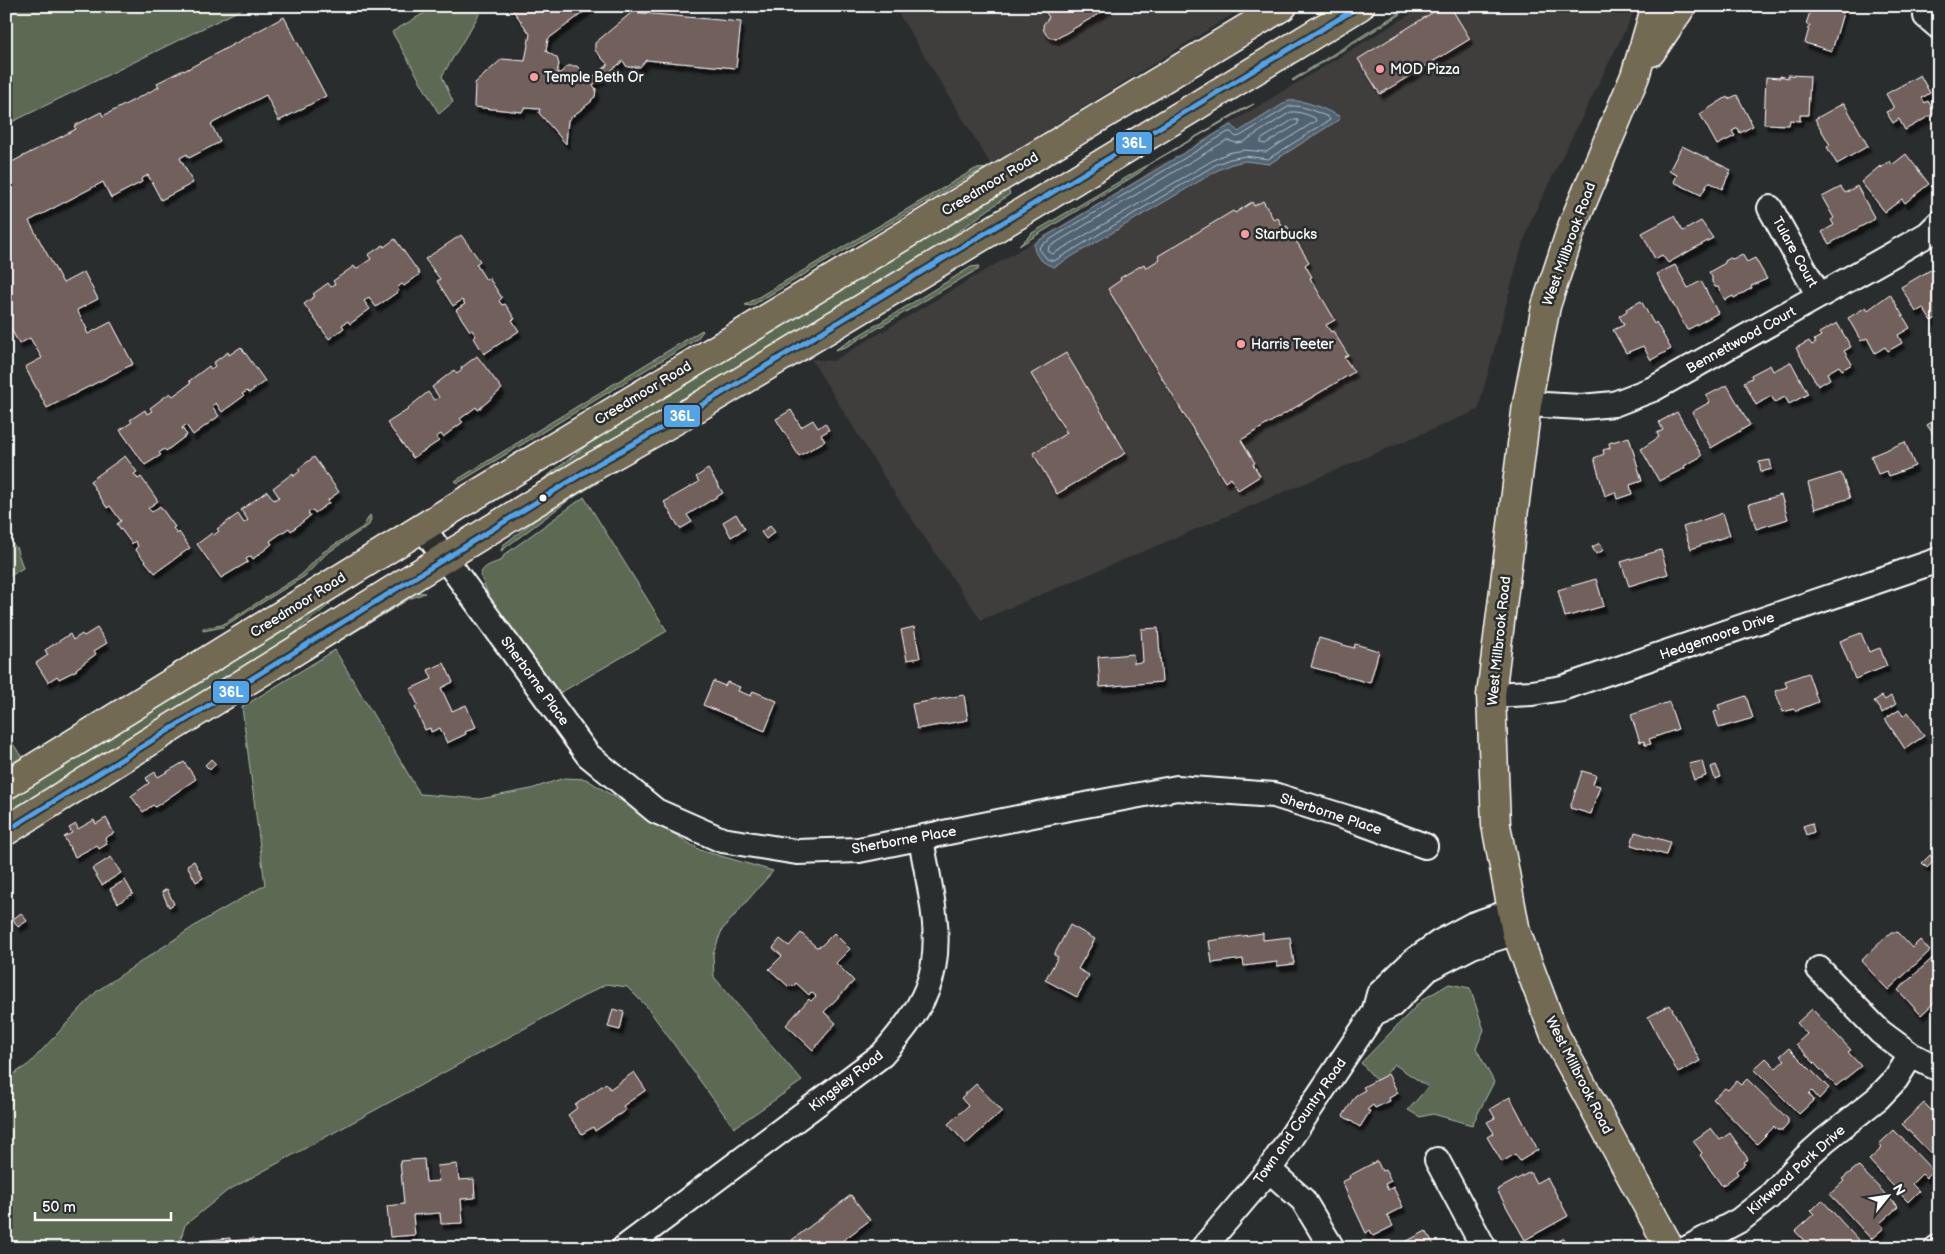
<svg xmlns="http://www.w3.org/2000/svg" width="1945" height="1254" font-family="'Balsamiq Sans',sans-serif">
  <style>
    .built { fill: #403c3c }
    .green { fill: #5d6b52; stroke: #aeb5a8 }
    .water { fill: #4f6372; stroke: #95a1aa }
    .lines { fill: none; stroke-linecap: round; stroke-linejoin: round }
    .shore { stroke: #b9c1c7; stroke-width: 1 }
    .building { fill: #72605c; stroke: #fff; filter: url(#shadow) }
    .minor-casing { stroke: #fff; stroke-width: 28 }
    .major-casing { stroke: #fff; stroke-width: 31 }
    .minor { stroke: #2a2d2e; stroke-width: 24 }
    .major { stroke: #736b52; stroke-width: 28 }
    .bus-1-casing { stroke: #2a2d2e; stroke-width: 9 }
    .bus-1 { stroke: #53a3e8; stroke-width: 5 }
    .poi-dot { fill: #ff9aa2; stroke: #2a2d2e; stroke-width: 2 }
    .bus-dot { fill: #fff; stroke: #2a2d2e; stroke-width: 2 }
    .labels { text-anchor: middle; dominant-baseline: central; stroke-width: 5; stroke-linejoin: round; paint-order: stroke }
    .poi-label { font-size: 14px; fill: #fff; stroke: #2a2d2e; text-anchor: start }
    .street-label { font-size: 14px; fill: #fff; stroke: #2a2d2e }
    .line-badge { stroke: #2a2d2e; stroke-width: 2 }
    .badge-label { font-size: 14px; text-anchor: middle; font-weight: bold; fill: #fff }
  </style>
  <defs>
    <filter id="shadow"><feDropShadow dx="3" dy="5.5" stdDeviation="1" flood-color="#0009"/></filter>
  </defs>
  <rect width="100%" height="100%" fill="#2a2d2e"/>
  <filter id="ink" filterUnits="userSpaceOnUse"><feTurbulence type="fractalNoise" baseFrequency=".02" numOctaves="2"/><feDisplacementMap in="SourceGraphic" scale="10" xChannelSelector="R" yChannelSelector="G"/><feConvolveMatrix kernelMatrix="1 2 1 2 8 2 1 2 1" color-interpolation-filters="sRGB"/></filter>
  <g filter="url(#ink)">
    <!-- built -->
    <path class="built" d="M894 6H1246L991 165Z
      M1424 6H1637L1531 220 1519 256 1478 410 981 620 895 494 811 359 833 361 1142 177 1155 166 1171 159Z"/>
    <!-- green -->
    <path class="green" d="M6 6H248L6 125Z
      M436 6H475L480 13 442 76 453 102 439 114 392 32Z
      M1254 6H1258L997 171 975 173 751 306 745 305 975 169 995 168 1234 21Z
      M1400 12 1401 14 1293 81 1292 80Z
      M1254 104 1151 163 1139 173 1019 246 1032 233 1241 110Z
      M1008 189 1010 194 904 271 545 486 542 480 605 431Z
      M979 266 978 270 973 272 846 347 835 350 971 267Z
      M702 330 703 331 697 339 458 483 455 481Z
      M597 479 599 482 569 500 501 551 503 545 561 500Z
      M584 497 667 631 553 697 498 618 480 575C484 564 494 564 502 560L504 555Z
      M370 515 371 519 369 525 326 554 305 576 223 627 203 631V628L222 625 301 575 323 552 363 527Z
      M6 539 16 547 23 568 6 579Z
      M416 592 425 593 409 599 243 700 242 698 402 599Z
      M327 600 330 604 259 662 6 818V797Z
      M335 650 420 794 480 799 531 789 564 778 586 779 700 850 773 871 722 930 713 954 714 977 802 1081 734 1128 647 1007 627 987 606 984 227 1191 185 1225 178 1248H6V1079L29 1064 97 991 199 923 265 885 242 707Z
      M6 734 22 757 6 767Z
      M1449 984 1470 988 1484 1030 1476 1048 1494 1082 1472 1125 1433 1114 1420 1117 1408 1110 1428 1087 1394 1064 1379 1083 1361 1063 1422 1000Z"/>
    <!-- water -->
    <path class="water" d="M1288 101C1306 99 1323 109 1339 116L1340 119 1269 164 1245 161 1232 164 1220 169 1054 267C1044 264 1033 256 1034 244L1038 241 1227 127 1232 125 1238 132Z"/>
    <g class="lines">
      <!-- shore -->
      <path class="shore" d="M1290 106C1303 105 1316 112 1328 117L1330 120 1268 159 1245 156 1230 159 1217 164 1054 261 1047 259 1039 249 1040 246 1059 234 1228 132H1231L1236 137 1240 136Z
        M1291 112C1299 111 1308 115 1315 118L1316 121 1266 152 1244 150 1228 153 1215 159 1053 254 1048 251 1049 247 1062 239 1227 140 1236 143 1243 142Z
        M1293 120H1298V124L1265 144 1261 143V140Z"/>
    </g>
    <!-- building -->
    <path class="building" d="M510 6H592L548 39 546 51 557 58 559 64 557 73H560L568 66H577L589 80 608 65 595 50V43L632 12 741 22 736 68 646 60 640 67H627L623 61 593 85 596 89 595 97 591 100 592 101 568 120 566 144 539 113 540 109 524 108 522 112 474 107 475 83 502 59 525 61 530 34Z
      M1041 6H1112L1056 39 1048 37 1044 31 1043 25 1049 17Z
      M1443 6H1450L1470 39 1380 94 1358 59Z
      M1812 6H1845L1832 51 1805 43 1810 25 1806 24Z
      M284 17 326 96 279 121 266 95 211 124 220 142 189 158 187 154 180 158 193 183 161 200 148 175 141 179 142 182 111 198 103 182 29 221 63 283 84 272 98 299 77 310 87 329 86 330 88 334 111 322 133 364 47 408 25 367 42 358 30 338 19 344 6 319V165L76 129 74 126 101 112 103 116 159 87 157 83 183 70 184 71Z
      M1788 75 1810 76 1808 115H1800V121L1790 120 1789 125 1764 124 1766 77 1780 78V76L1788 78Z
      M1920 75 1930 93 1922 98 1925 103 1928 101 1935 113 1905 130 1899 119 1893 123 1886 112 1894 108 1886 94Z
      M1737 95 1753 126 1740 133 1738 128 1732 131 1735 136 1717 145 1700 114 1727 97 1728 99Z
      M1844 103 1868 146 1837 164 1827 147 1830 145 1815 119Z
      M1682 146 1731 170 1722 189 1709 182 1701 195 1674 182 1677 175 1669 171Z
      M1906 154 1929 184 1905 203 1902 199 1885 212 1861 182 1880 166 1881 168 1890 161 1892 165Z
      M1857 186 1875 219 1829 244 1822 232 1834 225 1831 220 1834 218 1822 197 1841 187 1845 193Z
      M1263 201 1274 220 1278 218 1283 228 1287 226 1309 262 1305 265 1312 277 1310 278 1335 320 1326 325 1331 332 1333 331 1348 355 1344 357 1354 372 1241 440 1255 463 1253 464 1260 476 1238 490 1231 478 1225 482 1108 289 1121 280 1120 278 1144 264 1146 268 1160 259 1158 256 1233 211 1235 213 1252 202 1254 206Z
      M1674 216 1683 231 1701 221 1713 238 1668 263 1662 255 1655 259 1642 233Z
      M461 235 480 261 476 264 486 280 489 278 502 298 499 301 502 305 505 304 515 319 512 320 519 331 484 354 474 338 476 336 472 330 470 331 456 310 465 304 462 300 453 306 437 281 440 279 425 259Z
      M395 239 420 274 404 286 402 284 397 288 399 291 376 307 369 297 364 301 370 309 350 324 348 321 342 325 344 328 329 339 304 304 315 296 313 294 328 283 331 287 335 284 333 281 354 266 356 269 371 259 368 255 383 245 384 247Z
      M1742 254 1747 262 1755 258 1767 279 1751 286 1752 288 1734 298 1733 296 1725 300 1718 287H1715L1712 282V277L1709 272 1725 263V261L1730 258 1733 259Z
      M1675 265 1688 288 1701 281 1718 313 1687 330 1657 274Z
      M1939 265V317L1931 321 1923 308 1916 312 1901 287Z
      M1890 294 1910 328 1898 335 1902 343 1888 351 1885 347 1875 353 1867 338 1861 341 1848 318 1866 307 1868 310Z
      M1641 301 1654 324 1656 322 1671 349 1651 360 1643 346 1626 353 1613 330 1624 325 1619 316 1627 311 1626 309Z
      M1837 323 1851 347 1844 351 1852 364 1842 370 1839 366 1827 373 1830 379 1818 386 1796 348 1809 341 1812 345 1816 343 1814 340 1821 336 1819 333Z
      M241 347 265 381 249 393 247 391 242 394 244 396 222 412 216 403 212 406 219 416 193 435 186 425 182 428 187 435 166 451 164 449 159 453 161 455 145 465 120 430 132 422 130 420 145 410 147 414 152 411 150 408 170 393 173 396 191 383 189 381 209 366 211 369 215 366 213 363 228 352 229 355Z
      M1066 353 1126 453 1057 494 1033 453 1067 433 1031 374Z
      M477 356 502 389 478 410 476 407 460 419 463 422 443 437 441 434 436 437 439 441 413 458 387 423 409 409 408 408 428 392 434 400 437 399 439 397 432 387 454 370 457 374 462 370 461 368Z
      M1791 362 1808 394 1789 404 1785 397 1775 402 1771 396 1756 405 1744 382 1752 378 1751 375 1770 365 1773 371Z
      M1727 385 1750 425 1711 448 1692 412 1710 402 1706 396Z
      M791 410 801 427 813 420 818 428 825 423 829 430 821 435 825 441 799 456 776 419Z
      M1677 412 1702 456 1684 466 1685 468 1659 481 1641 449 1659 437 1657 433 1663 430 1659 422Z
      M1939 417V443L1927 425Z
      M1629 437 1642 481 1630 485 1632 494 1617 499 1615 492 1605 496 1594 458 1604 454 1603 450 1610 448 1609 443Z
      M1905 442 1915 466 1889 476 1887 471 1878 474 1871 456Z
      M125 456 137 472 134 474 138 479 141 477 158 501 148 508 152 512 160 506 175 527 173 528 177 534 179 532 190 548 155 573 135 549 138 546 135 541 132 544 117 524 121 521 110 506 107 508 90 481Z
      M314 457 339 492 328 500 329 503 315 513 313 510 308 513 310 516 291 531 289 528 270 541 272 544 253 559 251 556 246 559 248 562 221 578 197 544 212 533 214 535 219 531 217 529 238 514 244 523 248 520 241 510 267 491 274 500 279 497 273 488 293 473 294 476 300 471 298 469Z
      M1770 460 1772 469 1761 472 1759 462Z
      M708 469 723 493 687 515 692 522 680 529 664 502 699 482 696 477Z
      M1841 473 1850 498 1815 509 1808 483Z
      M1781 495 1788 519 1756 529 1749 504Z
      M1723 513 1730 535 1691 549 1683 527Z
      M736 514 745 529 731 537 723 522Z
      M770 526 775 532 766 539 761 532Z
      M1600 543 1604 550 1596 554 1592 547Z
      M1661 550 1668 574 1629 586 1621 562Z
      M1596 579 1604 606 1565 617 1558 590Z
      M914 627 920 658 907 660 901 630Z
      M97 628 107 643 94 651 96 654 76 669 77 670 59 679 57 676 48 682 36 663 48 655 45 650 70 634 73 640 82 634 84 636Z
      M1158 628 1162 682 1100 687 1098 657 1133 654 1134 663 1143 662 1141 629Z
      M1861 633 1869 652 1880 648 1887 666 1855 679 1840 641Z
      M1319 638 1354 648 1355 644 1379 651 1370 683 1311 667Z
      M444 663 453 682 441 688 452 711 466 705 476 727 465 732 466 734 447 743 440 728 431 732 430 728 425 730 415 707 418 705 410 689 432 679 428 670Z
      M1808 673 1818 702 1795 711 1794 709 1783 712 1775 691 1787 687 1785 681Z
      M713 681 725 686 727 682 740 687 738 691 751 696 753 691 777 701 765 731 703 705Z
      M964 695 968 720 917 729 912 704Z
      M1746 696 1753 718 1719 728 1714 712 1720 710 1718 705Z
      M1882 696 1885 700 1891 696 1896 704 1882 713 1874 701Z
      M1669 702 1678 729 1649 739 1651 744 1645 745 1644 741 1640 742 1631 715Z
      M1899 710 1903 716 1908 712 1924 736 1905 749 1885 719Z
      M211 759 216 764 210 770 205 765Z
      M1702 761 1706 776 1694 780 1689 764Z
      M184 762 196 779 155 807 153 805 143 812 131 796 149 783 146 778 155 772 158 777Z
      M1716 765 1721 777 1715 779 1711 767Z
      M1582 771 1596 775 1593 784 1600 786 1591 814 1570 808Z
      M1939 800V810L1934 805Z
      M106 818 114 833 105 838 107 844 99 849 97 845 75 857 64 837 72 833 69 828 76 824 78 829 94 820 96 824Z
      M1812 823 1814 832 1806 835 1803 826Z
      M1635 832 1670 842 1666 855 1631 845Z
      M1930 855 1935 860 1927 868 1922 863Z
      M111 857 121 873 102 885 92 869Z
      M194 861 203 878 196 882 187 865Z
      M125 880 133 894 118 903 110 889Z
      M167 889 174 904 169 907 162 892Z
      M21 913 27 921 18 927 13 919Z
      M1070 925 1095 939 1078 969 1089 975 1077 997 1045 980 1058 957 1054 955Z
      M1891 932H1897L1912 948 1920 940 1930 951 1888 990 1861 961Z
      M801 933 816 947 821 946 834 933 850 949 836 963 854 981 824 1012 836 1023 813 1050 786 1025 809 999 811 1001 816 996 811 992 809 995 796 983 793 987 791 985 789 987 769 969 782 956 773 948 780 939 789 946Z
      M1263 933V940L1290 937 1294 964 1277 966V962L1244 966 1243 959 1212 963 1209 941Z
      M1939 952V998L1921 1015 1898 990Z
      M1670 1005 1700 1061 1678 1073 1648 1017Z
      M613 1009 624 1012 620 1030 608 1027Z
      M1812 1009 1851 1050 1848 1052 1861 1066 1836 1086 1796 1044 1807 1034 1797 1023Z
      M1789 1048 1829 1088 1819 1099 1812 1091 1809 1094 1814 1100 1799 1114 1754 1069 1766 1058 1776 1068 1785 1060 1780 1056Z
      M634 1072 646 1090 623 1106 626 1110 595 1131 593 1127 582 1134 568 1115 577 1108 575 1105 606 1083 610 1089Z
      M1388 1074 1398 1093 1389 1098 1390 1101 1375 1108 1373 1105 1369 1108 1367 1110 1370 1111 1360 1127 1343 1116 1355 1096 1365 1090 1363 1087Z
      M1747 1079 1788 1119V1124L1783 1130H1777L1774 1127 1757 1144 1713 1099 1725 1088 1728 1090 1736 1081 1741 1085Z
      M976 1084 1002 1111 966 1144 948 1124 968 1106 961 1098Z
      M1510 1097 1538 1150 1520 1161 1515 1154 1502 1162 1487 1137 1494 1133 1487 1122 1495 1118 1490 1109Z
      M1924 1103 1939 1118V1162L1902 1124Z
      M1711 1128 1720 1140 1730 1133 1748 1159 1744 1162 1745 1164 1736 1171 1738 1174 1722 1186 1700 1155 1702 1153 1693 1141Z
      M1894 1130 1933 1171 1926 1178 1922 1174 1912 1184 1919 1191 1908 1202 1869 1160 1882 1148 1879 1144Z
      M424 1159 426 1182 439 1181 437 1166 457 1164 459 1180 474 1179 475 1198 461 1199 463 1223 441 1224 440 1213 413 1215 415 1235 390 1237 387 1206 404 1204 400 1161Z
      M1377 1161 1382 1171 1385 1170 1391 1181 1385 1184 1388 1190 1393 1187 1403 1207 1387 1215 1393 1226 1373 1236 1370 1230 1366 1233 1342 1182 1350 1178 1349 1176Z
      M1858 1166 1898 1207 1880 1223 1884 1228 1871 1239 1830 1194 1844 1181 1842 1179Z
      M1530 1172 1536 1183 1547 1177 1568 1216 1525 1240 1497 1190Z
      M851 1195 870 1220 833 1248H798L792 1240Z
      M1822 1200 1859 1241 1851 1248H1811L1795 1231 1814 1214 1811 1211Z
      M1426 1231 1436 1248H1394Z
      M230 1238V1241L253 1239V1248H190L189 1242Z
      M1564 1238 1570 1248H1547Z
      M1786 1243 1789 1248H1778Z"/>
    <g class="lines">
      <defs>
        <path id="minor" d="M1926 16 1939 27
          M1770 208 1819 296
          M1527 404 1581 407 1614 404 1653 389 1890 256 1928 234 1939 223
          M423 528 588 755 656 811 722 840 797 852 859 850 1048 812 1177 788 1274 795 1351 819 1425 846
          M1491 695 1532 693 1562 688 1939 560
          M1819 969 1880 1032 1911 1055 1939 1069
          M1374 1013 1392 1005 1429 968 1472 946 1516 932
          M1437 1160 1484 1248
          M1269 1170 1303 1200 1332 1248
          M624 1248 882 1055C899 1035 917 1014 927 989 946 942 929 887 921 839
          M1203 1248 1269 1170 1374 1013 1379 994 1413 961 1440 942 1472 925 1512 911
          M1688 1248 1740 1220 1769 1197 1805 1158 1825 1140 1878 1098 1896 1079 1911 1055
          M1937 1248 1939 1247"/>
        <path id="major" d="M1656 6 1635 76 1572 227 1546 306 1527 404 1491 695 1496 825 1516 932 1555 1035 1670 1248
          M1651 52 1682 6
          M6 785 464 502 1283 6
          M6 831 444 558 596 465 695 409 1011 219 1360 6"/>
      </defs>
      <!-- minor casing -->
      <use href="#minor" class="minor-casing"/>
      <!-- major casing -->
      <use href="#major" class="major-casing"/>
      <!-- minor -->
      <use href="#minor" class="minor"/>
      <!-- major -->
      <use href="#major" class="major"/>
      <defs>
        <path id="bus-1" d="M6 831 596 465 695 409 1360 6"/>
      </defs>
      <!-- bus-1 casing -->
      <use href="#bus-1" class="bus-1-casing"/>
      <!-- bus-1 -->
      <use href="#bus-1" class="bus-1"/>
    </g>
  </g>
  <!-- markers -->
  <g class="poi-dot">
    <circle cx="1380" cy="69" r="5"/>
    <circle cx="534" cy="77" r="5"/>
    <circle cx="1245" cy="234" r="5"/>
    <circle cx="1241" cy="344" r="5"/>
  </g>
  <circle class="bus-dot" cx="543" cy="498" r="4.5"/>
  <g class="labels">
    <!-- poi labels -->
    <g class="poi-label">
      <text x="1390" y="69">MOD Pizza</text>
      <text x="544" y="77">Temple Beth Or</text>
      <text x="1255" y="234">Starbucks</text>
      <text x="1251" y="344">Harris Teeter</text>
    </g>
    <!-- street labels -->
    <g class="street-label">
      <text transform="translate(990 184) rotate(-31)">Creedmoor Road</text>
      <text transform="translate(1569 244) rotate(-70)">West Millbrook Road</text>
      <text transform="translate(1795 252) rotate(61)">Tulare Court</text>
      <text transform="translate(1741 340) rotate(-29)">Bennettwood Court</text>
      <text transform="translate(643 393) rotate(-31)">Creedmoor Road</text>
      <text transform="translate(298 605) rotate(-32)">Creedmoor Road</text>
      <text transform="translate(1717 636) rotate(-19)">Hedgemoore Drive</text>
      <text transform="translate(1499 641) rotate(-84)">West Millbrook Road</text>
      <text transform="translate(535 681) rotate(54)">Sherborne Place</text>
      <text transform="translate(1331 814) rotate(18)">Sherborne Place</text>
      <text transform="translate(904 840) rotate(-10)">Sherborne Place</text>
      <text transform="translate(1579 1075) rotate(63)">West Millbrook Road</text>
      <text transform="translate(846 1081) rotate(-38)">Kingsley Road</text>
      <text transform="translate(1300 1121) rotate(-55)">Town and Country Road</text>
      <text transform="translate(1796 1170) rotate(-42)">Kirkwood Park Drive</text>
    </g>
  </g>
  <g class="line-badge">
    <rect x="1115" y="131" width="38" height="24" rx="5" fill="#53a3e8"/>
    <rect x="663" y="404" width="38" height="24" rx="5" fill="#53a3e8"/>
    <rect x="212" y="680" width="38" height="24" rx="5" fill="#53a3e8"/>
  </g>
  <g class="badge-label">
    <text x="1134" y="148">36L</text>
    <text x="682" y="421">36L</text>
    <text x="231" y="697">36L</text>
  </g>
  <!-- margin -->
  <rect width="1945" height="1254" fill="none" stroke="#2a2d2e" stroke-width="25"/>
  <rect x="12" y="12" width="1920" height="1229" fill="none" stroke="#fff" stroke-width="2" filter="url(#ink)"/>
  <!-- north arrow -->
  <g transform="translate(1888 1196) rotate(60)" stroke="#2a2d2e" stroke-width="4" paint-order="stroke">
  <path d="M0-4L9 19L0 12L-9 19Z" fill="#ffffff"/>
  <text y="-8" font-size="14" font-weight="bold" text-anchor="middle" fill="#ffffff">N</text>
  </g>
  <!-- scale -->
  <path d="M35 1212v8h136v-8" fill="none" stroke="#ffffff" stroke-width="2.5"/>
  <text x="42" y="1212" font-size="15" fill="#ffffff" stroke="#2a2d2e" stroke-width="4" paint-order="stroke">50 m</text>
</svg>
